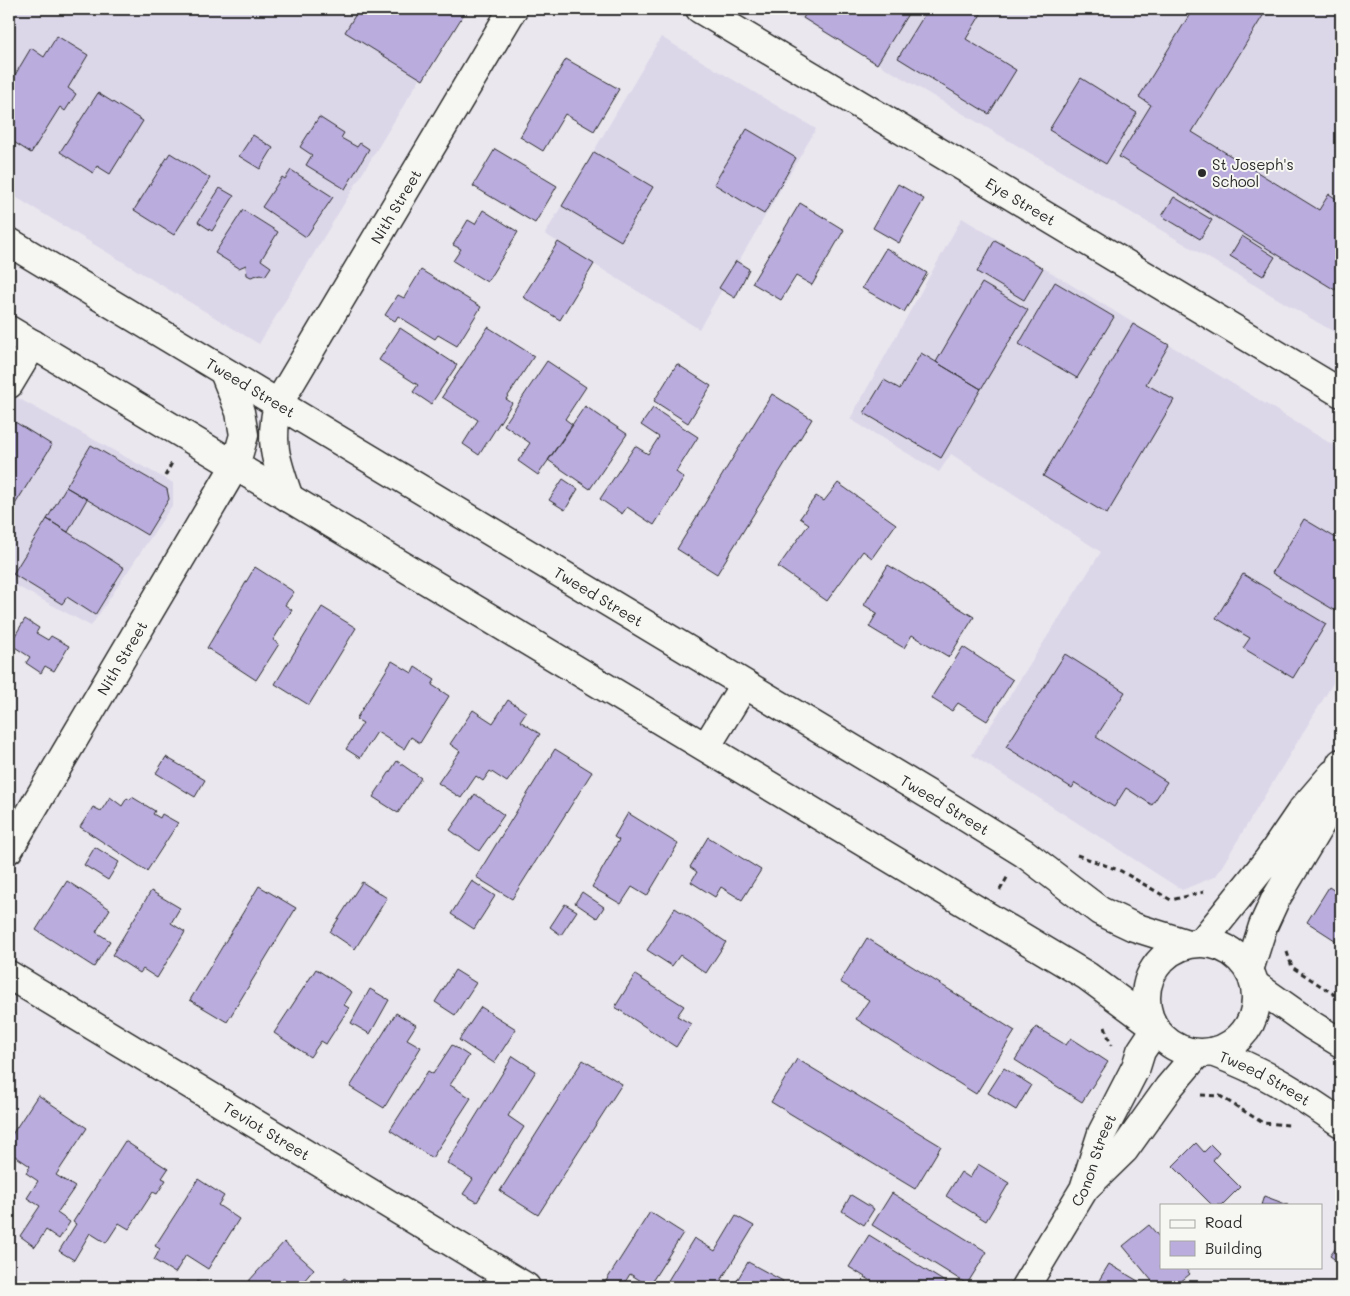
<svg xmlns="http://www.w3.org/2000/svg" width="1350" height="1296" font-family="Mali,sans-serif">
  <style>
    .built { fill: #dcd6e9 }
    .building { fill: #baadde; stroke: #2b2b2b }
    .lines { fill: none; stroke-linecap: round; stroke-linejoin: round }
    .minor-casing { stroke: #2b2b2b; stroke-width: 31 }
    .tertiary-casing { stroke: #2b2b2b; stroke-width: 31 }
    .secondary-casing { stroke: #2b2b2b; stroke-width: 31 }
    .path { stroke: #2b2b2b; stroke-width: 3; stroke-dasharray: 5 4; stroke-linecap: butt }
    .minor { stroke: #f6f6f2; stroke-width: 28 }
    .tertiary { stroke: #f6f6f2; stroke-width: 28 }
    .secondary { stroke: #f6f6f2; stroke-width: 28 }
    .poi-dot { fill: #2b2b2b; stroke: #f6f6f2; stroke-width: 2 }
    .labels { text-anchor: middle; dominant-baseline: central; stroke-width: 4; stroke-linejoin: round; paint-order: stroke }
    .poi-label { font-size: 15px; fill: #2b2b2b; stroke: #f6f6f2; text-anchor: start }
    .street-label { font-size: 15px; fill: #2b2b2b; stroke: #f6f6f2 }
  </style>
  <rect width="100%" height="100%" fill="#eae7ee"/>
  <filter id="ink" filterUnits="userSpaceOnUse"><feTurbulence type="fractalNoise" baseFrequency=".02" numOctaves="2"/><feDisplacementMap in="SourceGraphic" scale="10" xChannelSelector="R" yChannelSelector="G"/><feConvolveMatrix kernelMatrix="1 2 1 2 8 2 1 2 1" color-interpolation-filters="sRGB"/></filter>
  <g filter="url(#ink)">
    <!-- built -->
    <path class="built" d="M9 9H462L259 344 9 193Z
      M785 9H1341V336Z
      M661 37 816 129 699 329 545 234Z
      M962 218 1341 450V670L1216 876 1182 890 972 755 1101 552 951 454 939 472 850 419Z
      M14 396 173 483V504L91 626 9 582V404Z"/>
    <!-- building -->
    <path class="building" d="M359 9H467L423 80 345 32Z
      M809 9H911L877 64 803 18Z
      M928 9H984L966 39 1016 70 989 114 898 58Z
      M1193 9H1267L1192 132 1319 210 1329 194 1341 202V280L1335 290 1119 157 1151 105 1139 97Z
      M57 36 88 55 68 88 76 94 65 111 60 107 31 153 9 139V85L31 48 44 57Z
      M566 59 619 89 594 131 565 114 543 151 520 137Z
      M1081 78 1137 113 1106 164 1049 130Z
      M98 93 143 121 110 174 97 166 93 173 60 152Z
      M319 117 344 133 341 138 357 147 360 143 369 149 345 189 306 165 312 155 300 147Z
      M747 129 796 158 764 214 714 184Z
      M253 135 273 148 260 169 239 156Z
      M495 149 557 186 535 223 473 186Z
      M594 152 653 187 621 241 562 206Z
      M170 153 210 178 174 235 134 210Z
      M291 170 333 197 306 237 262 207 282 177 285 179Z
      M898 184 924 199 899 243 873 228Z
      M220 188 234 196 212 231 198 222Z
      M1174 197 1212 220 1200 239 1162 216Z
      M800 203 844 230 812 285 796 276 781 300 752 283Z
      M243 210 278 232 261 260 271 267 265 276 261 274 251 277 247 275 246 265 239 268 215 253Z
      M483 210 518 232 487 282 453 261 461 249 453 245 468 220 475 224Z
      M1242 236 1275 257 1263 276 1230 256Z
      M995 240 1043 268 1024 300 977 272Z
      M558 242 594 264 560 320 523 297Z
      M886 248 927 273 904 312 862 288Z
      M736 261 749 269 735 298 719 288Z
      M421 270 481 307 457 346 438 335 435 339 398 316 395 321 385 315 398 295 404 298Z
      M1055 282 1114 317 1077 378 1019 344Z
      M982 283 1028 310 981 389 936 362Z
      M1133 324 1169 345 1146 384 1174 400 1107 514 1043 476Z
      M488 327 534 356 506 399 512 403 479 455 463 444 478 420 442 397Z
      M400 328 457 365 431 404 413 392 418 385 379 360Z
      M921 353 981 389 941 458 864 413 884 380 900 389Z
      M547 361 586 387 565 419 573 425 538 475 518 461 530 443 504 425Z
      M677 364 711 386 688 423 654 401Z
      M772 394 812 419 717 574 677 549Z
      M585 406 627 434 590 489 548 460Z
      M653 408 698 437 676 472 684 478 654 525 627 507 622 514 600 499 635 446 648 454 659 437 641 425Z
      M15 422 52 445 9 514V431Z
      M91 445 167 489 169 499 147 535 66 487Z
      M563 479 578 489 565 510 549 500Z
      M838 483 896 524 872 558 863 551 827 601 778 567 809 524 800 518 816 496 824 501Z
      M66 487 87 499 68 532 47 519Z
      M47 519 124 568 95 615 67 597 62 604 13 574Z
      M1304 519 1341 541V614L1272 573Z
      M888 565 974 617 949 657 912 635 904 648 869 627 877 613 864 605Z
      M255 567 294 592 285 605 292 610 273 640 279 644 256 680 207 648Z
      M1243 574 1326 624 1293 678 1243 648 1250 638 1216 618Z
      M322 607 356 628 309 705 275 684Z
      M25 619 39 628 36 633 48 640 51 636 69 646 54 671 45 666 41 673 26 663 30 657 10 644Z
      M963 647 1013 680 987 721 958 703 952 711 931 698Z
      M1065 654 1125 692 1096 737 1167 782 1152 805 1126 788 1114 807 1075 783 1072 788 1006 747Z
      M392 661 412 673 415 667 435 680 432 685 449 696 420 743 411 737 404 749 377 732 360 758 346 749 363 723 356 719Z
      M508 700 526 712 520 721 540 734 507 782 490 771 483 781 476 776 461 798 438 783 460 751 450 744 473 710 493 723Z
      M555 749 592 772 512 899 476 877Z
      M166 757 205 780 195 797 156 773Z
      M397 761 421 778 398 813 373 797Z
      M475 794 504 815 479 851 450 830Z
      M110 797 122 806 127 798 130 800 132 797 155 811 153 814 160 818 162 814 178 823 147 871 80 827 93 807 101 811Z
      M628 813 678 844 647 896 632 887 621 904 592 887 619 840 614 837Z
      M708 837 761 870 742 900 721 887 715 897 691 882 697 872 690 867Z
      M95 847 119 862 108 880 84 865Z
      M67 881 110 909 96 932 110 941 94 967 36 930Z
      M472 881 495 896 474 929 451 914Z
      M362 882 387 898 355 949 330 932Z
      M259 886 296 908 227 1022 190 1000Z
      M1329 887 1341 895V944L1307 922Z
      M151 891 180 908 171 923 185 932 157 978 143 969 140 973 112 955Z
      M582 892 604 907 597 918 575 903Z
      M565 904 577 911 561 935 550 927Z
      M675 908 726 942 706 973 680 955 672 966 647 950Z
      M867 938 1015 1031 976 1094 856 1019 869 1000 840 982Z
      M316 969 352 992 344 1005 349 1008 326 1044 321 1041 310 1057 274 1033Z
      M455 970 476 983 455 1015 435 1002Z
      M635 975 684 1006 677 1016 691 1024 676 1047 615 1007Z
      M370 989 389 1000 370 1034 351 1023Z
      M481 1007 516 1029 494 1063 459 1040Z
      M396 1013 416 1025 407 1039 421 1047 384 1108 350 1087Z
      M1036 1027 1066 1045 1071 1038 1108 1062 1082 1102 1015 1060Z
      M452 1045 469 1056 450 1085 471 1098 432 1158 390 1130 428 1071 433 1074Z
      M513 1056 536 1071 508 1116 524 1127 477 1202 463 1194 473 1179 447 1163Z
      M797 1059 941 1146 915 1189 771 1102Z
      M583 1060 622 1084 538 1215 500 1191Z
      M1004 1068 1031 1085 1016 1110 988 1093Z
      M38 1095 87 1128 56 1175 75 1187 57 1213 70 1222 59 1239 46 1230 35 1247 20 1236 40 1206 27 1198 38 1181 26 1173 30 1166 9 1152V1139Z
      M125 1141 168 1169 162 1178 166 1180 157 1194 153 1192 129 1229 119 1223 106 1243 90 1233 74 1260 59 1251 76 1224 73 1222Z
      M1196 1143 1204 1152 1211 1145 1219 1153 1213 1160 1240 1187 1222 1205H1212L1173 1166Z
      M978 1164 1009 1183 986 1221 946 1196 961 1172 970 1178Z
      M198 1179 224 1196 218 1205 239 1219 208 1269 186 1255 175 1273 154 1260 160 1249 155 1246Z
      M892 1193 987 1252 967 1284 872 1225Z
      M851 1195 874 1209 864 1225 842 1211Z
      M1264 1196 1288 1205H1261Z
      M650 1212 683 1233 649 1286 630 1274 622 1287H615L606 1281Z
      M736 1216 754 1226 717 1287H664L694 1238 715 1251Z
      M1149 1225 1161 1239V1267H1184L1190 1274 1174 1287H1157L1123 1246Z
      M869 1235 953 1287H881L849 1267Z
      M1341 1241V1264L1330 1256Z
      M284 1242 314 1269 303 1282 310 1287H254L248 1282Z
      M748 1262 783 1281 780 1287H733Z
      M1109 1264 1138 1281 1135 1287H1106L1098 1282Z
      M344 1278 359 1287H339Z
      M197 1281 207 1287H193Z
      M805 1282 814 1287H802Z"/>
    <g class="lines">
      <defs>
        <g id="minor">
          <path id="s1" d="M700 9 1341 393"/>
          <path d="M9 384 33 344"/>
          <path id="s2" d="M278 404 513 9"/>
          <path id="s3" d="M9 849 235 466"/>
          <path id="s4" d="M9 975 526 1287"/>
          <path d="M1086 1187 1124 1150 1169 1087 1197 1054"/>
          <path id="s5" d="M1025 1287 1084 1189 1102 1133 1136 1067 1141 1051 1155 1030"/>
        </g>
        <path id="tertiary" d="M1202 942 1268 860 1302 810 1333 774
          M1249 970 1263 926 1275 900 1321 823 1341 763"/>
        <g id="secondary">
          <path id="s6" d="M9 242 951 808 1024 853 1100 911 1134 927 1188 944"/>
          <path d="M9 330 1087 976 1152 1024"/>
          <path d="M224 372 240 412 244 435 235 466"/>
          <path d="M278 404C269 443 276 461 289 498"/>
          <path d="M706 747 744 685"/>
          <circle cx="1201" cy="998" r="55"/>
          <path d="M1255 985 1313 1026 1341 1043"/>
          <path id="s7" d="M1212 1052C1264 1071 1296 1092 1341 1123"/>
        </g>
      </defs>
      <!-- minor casing -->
      <use href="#minor" class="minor-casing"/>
      <!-- tertiary casing -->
      <use href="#tertiary" class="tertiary-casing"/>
      <!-- secondary casing -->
      <use href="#secondary" class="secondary-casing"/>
      <!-- path -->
      <path class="path" d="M165 476 173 461
        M1077 855 1121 871 1171 900 1204 892
        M1000 890 1008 876
        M1287 952 1292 967 1341 999
        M1105 1027 1111 1045
        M1201 1095 1220 1096 1263 1123 1289 1125"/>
      <!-- minor -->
      <use href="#minor" class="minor"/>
      <!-- tertiary -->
      <use href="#tertiary" class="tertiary"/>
      <!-- secondary -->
      <use href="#secondary" class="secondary"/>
    </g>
  </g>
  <!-- markers -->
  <circle class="poi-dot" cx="1202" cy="173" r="5"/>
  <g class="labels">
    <!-- poi labels -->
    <g class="poi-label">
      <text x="1212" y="164">St Joseph's<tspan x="1212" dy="17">School</tspan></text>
    </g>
    <!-- street labels -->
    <g class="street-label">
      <text stroke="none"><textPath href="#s1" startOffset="374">Eye Street</textPath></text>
      <text stroke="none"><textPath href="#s2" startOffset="230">Nith Street</textPath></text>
      <text stroke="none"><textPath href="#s6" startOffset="282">Tweed Street</textPath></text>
      <text stroke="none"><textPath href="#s6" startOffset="688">Tweed Street</textPath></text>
      <text stroke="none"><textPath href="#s3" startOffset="222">Nith Street</textPath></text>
      <text stroke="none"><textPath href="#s6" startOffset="1092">Tweed Street</textPath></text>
      <text stroke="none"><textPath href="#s7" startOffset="59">Tweed Street</textPath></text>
      <text stroke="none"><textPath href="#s4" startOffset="301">Teviot Street</textPath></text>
      <text stroke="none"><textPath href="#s5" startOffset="145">Conon Street</textPath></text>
    </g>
  </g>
  <!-- margin -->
  <rect width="1350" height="1296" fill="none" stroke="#f6f6f2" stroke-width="30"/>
  <rect x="15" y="15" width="1320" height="1266" fill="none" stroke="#2b2b2b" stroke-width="2" filter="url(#ink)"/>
  <!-- legend -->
  <rect x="1160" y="1204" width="162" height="65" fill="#f6f6f2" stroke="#a5a5a2"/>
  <rect x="1170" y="1220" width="25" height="8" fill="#f6f6f2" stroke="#a5a5a2"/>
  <text x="1205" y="1228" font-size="15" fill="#2b2b2b">Road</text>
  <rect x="1170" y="1241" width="25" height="15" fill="#baadde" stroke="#a5a5a2"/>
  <text x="1205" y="1254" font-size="15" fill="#2b2b2b">Building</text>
</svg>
